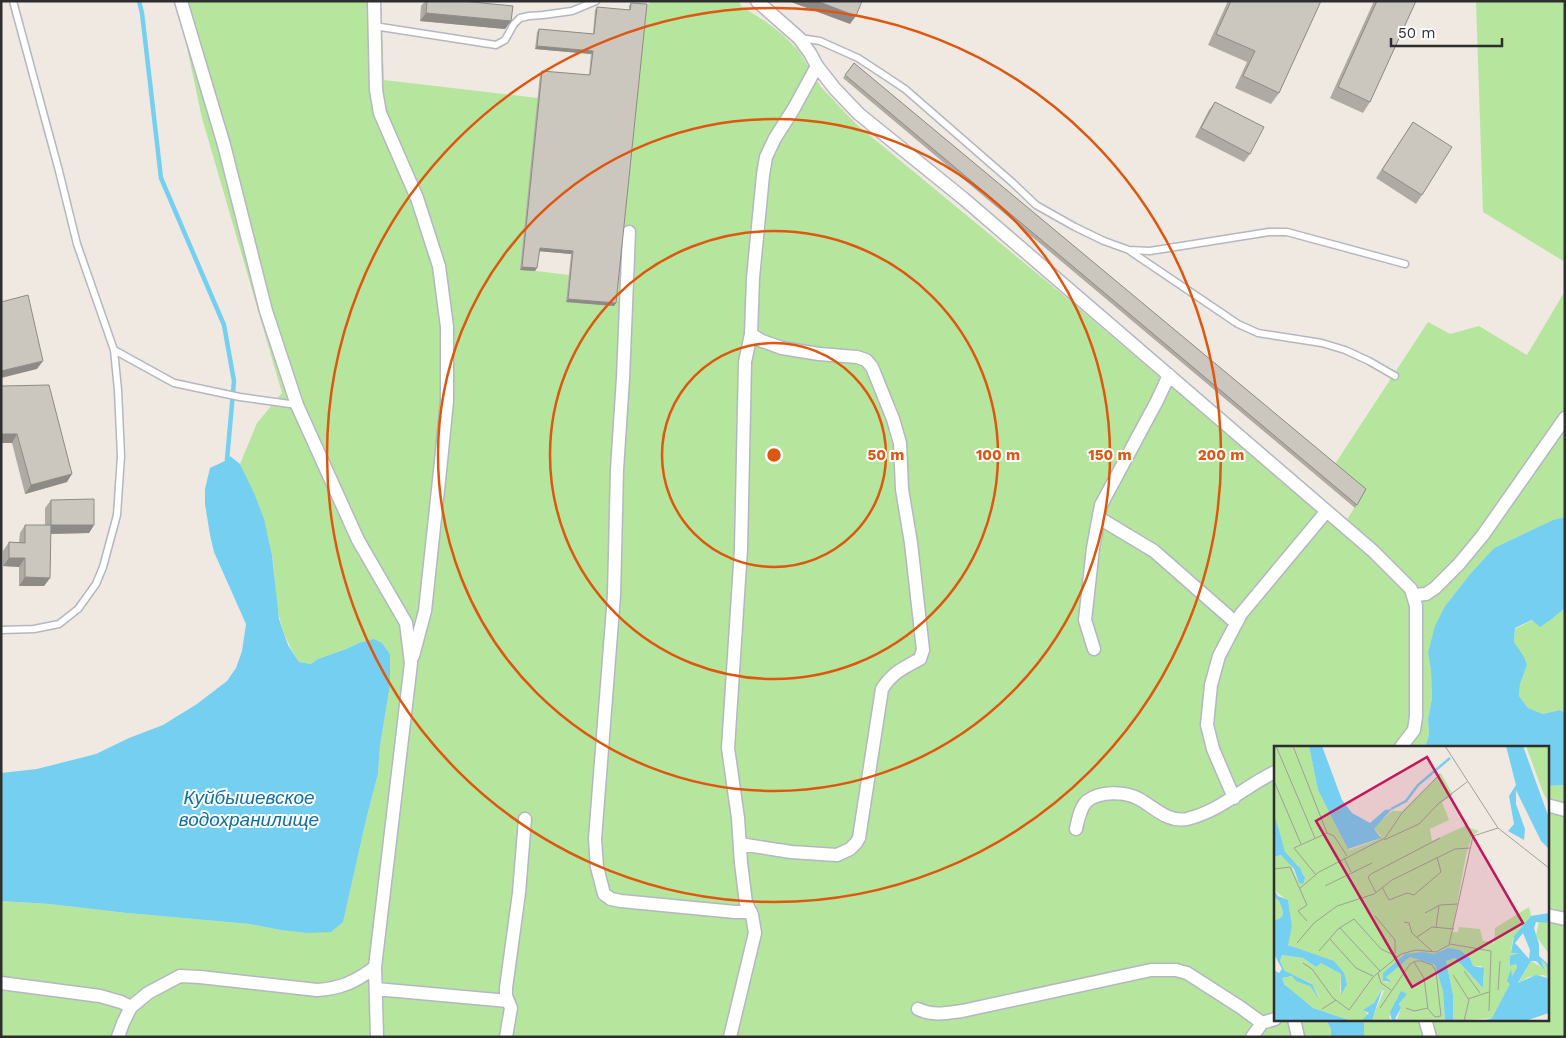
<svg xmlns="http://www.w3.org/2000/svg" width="1566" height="1038" font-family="'Work Sans',sans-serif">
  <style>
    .green { fill: #b6e59e }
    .water { fill: #75cff0 }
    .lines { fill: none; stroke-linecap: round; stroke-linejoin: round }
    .stream { stroke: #75cff0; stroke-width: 4.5 }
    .lane-casing { stroke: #b4b7c1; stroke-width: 9 }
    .street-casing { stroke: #b4b7c1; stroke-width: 15 }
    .lane { stroke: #fff; stroke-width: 6 }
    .street { stroke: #fff; stroke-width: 12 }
    .wall { fill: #afaba4 }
    .shaded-wall { fill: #8e8b86 }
    .building { fill: #cbc7bf; stroke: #8e8b86 }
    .ring { fill: none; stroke: #df570e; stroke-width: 2.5 }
    .labels { text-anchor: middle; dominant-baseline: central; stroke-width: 4; stroke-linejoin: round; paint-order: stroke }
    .water-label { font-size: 19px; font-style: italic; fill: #0d6fa3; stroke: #fff }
    .inset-river { fill: none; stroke: #75cff0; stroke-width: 2.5 }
    .inset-road { fill: none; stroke: #a29e99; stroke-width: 1 }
    .view { fill: #c2185b; fill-opacity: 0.15; stroke: #c2185b; stroke-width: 2.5 }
    .inset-edge { fill: none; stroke: #2e2e2e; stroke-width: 2.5 }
    .centre { fill: #df570e; stroke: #fff; stroke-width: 2.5 }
    .ring-label { font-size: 15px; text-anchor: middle; font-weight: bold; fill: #df570e; stroke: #fff; stroke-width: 4; stroke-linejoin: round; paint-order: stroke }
  </style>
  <rect width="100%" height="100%" fill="#efe9e1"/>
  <!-- green -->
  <path class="green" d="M177 1H381L384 80 538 98 520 269 569 275 566 302 645 7 652 1H739L741 6 765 21 783 35 799 51 821 87 856 124 1074 304 1340 531 1364 492 1333 467 1428 322 1450 334 1479 326 1527 355 1565 291V517L1553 520 1494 548 1471 573 1445 606 1428 653 1431 671 1432 698 1428 719 1429 735 1425 747H1275V1019H1326L1331 1029V1037H1V901L49 904 127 913 250 924 280 930 307 933 343 921 366 820 378 774 380 746 390 685V654L382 643H359L346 649 318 659 311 664 299 662C291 649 284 636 280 620 274 599 276 576 272 555 266 522 254 494 240 464L257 423 282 393 202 118Z
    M1476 1H1565V262L1483 212Z
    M1565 608V713L1560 710 1543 714 1528 708 1519 696 1520 684 1527 665 1514 642 1515 629 1533 620 1553 618Z
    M1565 785V1037H1364V1019H1547V786Z"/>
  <!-- water -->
  <path class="water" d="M230 456 240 464 254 493 264 519 272 555 279 619 288 645 299 662 311 664 318 659 346 649 359 643 374 639 382 643 390 654V685L380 746 378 774 366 820 343 922 331 932 307 933 280 930 250 924 127 913 49 904 1 901V773L37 769 96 754 129 738 163 725 197 704 227 681 236 668 242 651 246 624 214 552 210 535 205 504V489L210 468 227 460Z
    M1565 517V608L1553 618 1540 627 1532 620 1515 628 1514 642 1524 657 1527 665 1520 684 1519 696 1528 708 1543 714 1560 710 1565 713V785L1547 786V747H1425L1429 735 1428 719 1432 698 1431 671 1428 653 1435 626 1445 606 1471 573 1494 548 1553 520Z
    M1326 1019H1364V1037H1331V1029Z"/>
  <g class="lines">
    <!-- stream -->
    <path class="stream" d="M139 1 142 13 161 178 224 325 234 381 227 460 228 465"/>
    <defs>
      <path id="lane" d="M374 26 496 45 505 40 514 24 520 18 529 16 543 15 572 11 596 1
        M800 38 820 41 858 58 884 75 905 89 1013 183 1036 205 1075 227 1104 241 1129 250 1150 251 1269 232H1287L1405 264
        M1130 251 1238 324 1258 333 1322 343 1345 350 1369 361 1395 376
        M114 350 174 383 240 397 297 405
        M1 630 34 629 59 624 78 609 96 584 103 567 117 515 121 456 118 390 114 350 77 244 59 171 13 1"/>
      <path id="street" d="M181 1 224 145 266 311 297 405 358 540 406 623 411 663 375 967 377 1037
        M374 1 376 90 380 113 417 198 439 266 447 327V401L440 471 425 611 413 656
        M757 1 799 38 810 53 817 66 835 89 859 114 964 199 1373 551 1411 589 1416 606V717L1414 730 1401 747
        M629 232 623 378 617 470 614 595 595 839 597 867 604 894 611 899 621 901 735 912H751
        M1099 518 1154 551 1236 623
        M1414 595 1426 594 1435 588 1459 564 1483 535 1565 418
        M1094 649 1085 620 1093 548 1101 505 1157 401 1169 375
        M1234 798 1213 749 1207 725 1211 685 1219 656 1241 614 1326 512
        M1547 805 1565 810
        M1076 829C1078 820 1080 808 1087 801 1100 791 1125 791 1139 799 1154 807 1168 823 1187 819 1223 810 1243 787 1275 772
        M740 844 791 852 837 855 850 849 856 843 859 838 882 689C892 673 903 668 920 659L923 650 911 543 902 489 900 443 893 419 872 367 866 360 857 357 819 354 782 348 762 341 751 334
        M1547 915 1565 919
        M1 983 100 996 121 1002 131 1007
        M376 989 508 1001
        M918 1009C932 1016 947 1013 962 1011L1151 970H1176L1187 973 1240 1007 1262 1023
        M1294 1019 1298 1037
        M1425 1019 1430 1037
        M118 1037 123 1023 131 1007 148 993 180 976 200 977 317 990C340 989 357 981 375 967
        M506 1037 511 1008 506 996V988L519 893 525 819
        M730 1037 755 933 752 915 746 903 741 863 738 818 728 748 741 549 745 362 751 334 753 278 763 175 766 157 775 138 793 110 817 66
        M1252 1037 1262 1023 1275 1019"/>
    </defs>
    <!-- lane casing -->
    <use href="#lane" class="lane-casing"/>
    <!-- street casing -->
    <use href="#street" class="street-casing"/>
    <!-- lane -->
    <use href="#lane" class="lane"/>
    <!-- street -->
    <use href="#street" class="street"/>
  </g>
  <!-- wall -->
  <path class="wall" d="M425 1H462L511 21 505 29 420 21 421 6Z
    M1228 1H1321L1279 93 1271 104 1235 88 1247 62 1208 45Z
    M1374 1H1416L1370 102 1363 113 1330 98Z
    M631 3 616 303 614 306 566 302 571 254 539 251 535 271 520 270 540 74 542 71 589 75 591 54 535 49 537 32 539 29 593 34 595 10 597 7 629 10V6Z
    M854 63 1366 489 1355 508 843 78Z
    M1215 102 1250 154 1244 162 1195 137 1209 110Z
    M1413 122 1422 195 1416 204 1376 178Z
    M1 386 67 482 25 494 12 443H1Z
    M51 500 94 525 89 533 51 534 50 578 44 586H19V567L3 566V551L9 542H19L20 533 25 525H45V508Z"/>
  <!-- shaded-wall -->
  <path class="shaded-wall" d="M788 1H817L856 16 850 24Z
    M426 13 511 21 505 29 420 21Z
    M537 46 593 51 591 54 535 49Z
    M540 248 573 251 571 254 537 251Z
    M522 267 537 268 535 271 520 270Z
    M568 299 616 303 614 306 566 302Z
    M43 361 37 369 1 378V371Z
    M1 434H17L12 443H1Z
    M72 474 67 482 25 494 31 485Z
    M51 525H94L89 533 45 534Z
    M9 558H25L19 567 3 566Z
    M25 577 50 578 44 586H19Z"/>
  <!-- building -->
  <path class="building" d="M427 1H462L513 6 511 21 426 13Z
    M817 1H862L856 16Z
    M1231 1H1321L1279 93 1243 76 1255 51 1216 34Z
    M1377 1H1416L1370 102 1338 87Z
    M631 3 647 4 616 303 568 299 573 251 540 248 537 268 522 267 542 71 590 75 593 51 537 46 539 29 594 34 597 7 630 10Z
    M854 63 1366 489 1357 505 845 75Z
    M1215 102 1264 127 1250 154 1201 128Z
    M1413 122 1452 147 1422 195 1382 170Z
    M28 295 43 361 1 371V302Z
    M49 385 72 474 31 485 17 434H1V386Z
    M94 499V525H51V500Z
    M25 525H51L50 578 25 577V558H9V542L25 543Z"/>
  <!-- distance rings -->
  <g class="ring">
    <circle cx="774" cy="455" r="112"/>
    <circle cx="774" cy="455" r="224"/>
    <circle cx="774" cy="455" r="336"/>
    <circle cx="774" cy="455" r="447"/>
  </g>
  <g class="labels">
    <!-- water labels -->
    <g class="water-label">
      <text x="249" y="797">Куйбышевское<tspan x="249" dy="22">водохранилище</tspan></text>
    </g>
  </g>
  <!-- overview -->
  <g transform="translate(1274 746)">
    <rect width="275" height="275" fill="#efe9e1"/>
    <path d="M0 0H35L44 44 75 104 103 94 107 90 100 83 104 78 118 65H128L167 27 179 49 168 56 175 74 156 83 158 95 191 80 205 85 198 90 192 109 178 186H184L185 181 206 183 209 195H218L220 199 221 182 255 161 257 170 239 192 237 205 245 207 239 210 236 220 242 218 244 222 240 230 235 229 236 239 218 272 179 275V249L172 215 181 212 209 242 210 230 207 220H199L196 212 171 203 159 209 131 208 109 227 110 236 115 237 112 230 136 211 161 219 169 245 171 275 123 274 127 262 125 258 133 248 122 252 125 255 115 271 118 275H97L110 245 107 243 100 257 90 264 94 269 87 275H78L39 262 14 244 8 232 19 230 36 240 47 253 37 237 12 226 6 215 8 209 29 212 42 221 47 217 67 228 66 248 73 236 59 215 48 214 13 198 18 180 14 155 0 144V111L8 109 17 119 24 135 30 129 23 118 13 111 6 93 0 67ZM252 0H275V58L269 46ZM0 151 5 155 9 165 8 171 0 175ZM265 175 275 177V208L262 190ZM267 213 272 218 274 232 270 229 254 231 244 238 257 215 271 223Z" fill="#b6e59e"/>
    <path d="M35 0H48L68 54 78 67 96 77 111 64 118 63 100 83 107 92 74 103 44 44ZM249 0 275 72V103L267 95 242 44V58L251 83 250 94 234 85 240 78 235 50 242 39 232 0ZM0 67 11 106 26 122 31 132 29 138 25 137 20 123 7 109 0 111ZM0 144 4 150 14 154 18 180 14 199 60 215 70 227 73 238 67 249V228L47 217 42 221 29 212 8 209 6 215 11 225 38 238 46 254 36 240 22 235 18 230 8 232 11 239 39 262 78 275H0V224L5 227 8 223 0 208V175L8 171 9 165 5 155 0 151ZM275 167V177L262 176 260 182 265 198V210L274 218 275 267 251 275H209L218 272 236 238 233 235 237 223 238 230 243 222 242 218 236 220V210L245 207H237L240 190 257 170ZM249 187 256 204 255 213 241 197ZM267 214 272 218 274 232 262 229 244 237 257 215H262L271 224ZM174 202 186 204 196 212 199 220 210 222 209 242 181 212 172 215 179 249V275H171L169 245 161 219 136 211 112 231 117 236 109 235V227L131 208 149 206 160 208ZM109 241 98 274 87 275 95 267 89 264 100 257ZM127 245 133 248 125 258 127 262 121 273 129 275H118L116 266Z" fill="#75cff0" fill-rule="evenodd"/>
    <path class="inset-river" d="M117 63 132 55 144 39 176 12"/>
    <path class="inset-road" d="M2 0 41 92M19 0 53 87M171 0 224 82 275 122M0 35 27 98M110 94 145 78 164 58 193 36M70 112 77 126M0 123 16 121 33 159 24 165 33 175M42 129 20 102 53 87 60 90 73 110M51 140 98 117M108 141 115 154 133 147 140 149 167 126 163 111M25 143 45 126 111 92 128 67 166 28M102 147 94 131 97 128 166 92M151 167 166 159 184 158M101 170 121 194V208M130 176 135 177 138 187 158 205M162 181 165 160M66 182 106 225M143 191 158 181 180 183M56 193 82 222 99 230M23 197 40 177 63 160 100 148 118 134 181 103 196 102M176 198 217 205 215 265M45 205 64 183 80 173 107 203 124 211M29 217 38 223 59 252 75 264 99 231 127 208 142 204 162 206 175 199 199 90 224 82M190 225 206 247M104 227 107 237 117 244M179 229 195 254 190 275M224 244 226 215M194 253 215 246M106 262 136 218 142 215H147L158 219 162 225 167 270 161 271 154 263 150 232 140 216M132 262 140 265 154 262M48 263 62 254"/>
    <path class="view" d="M153 11 249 177 138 241 42 75Z"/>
    <rect width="275" height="275" class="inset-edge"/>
  </g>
  <circle cx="774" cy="455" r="8" class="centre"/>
  <g class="ring-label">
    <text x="886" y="460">50 m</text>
    <text x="998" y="460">100 m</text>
    <text x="1110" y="460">150 m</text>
    <text x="1221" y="460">200 m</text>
  </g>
  <!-- border -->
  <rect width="1566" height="1038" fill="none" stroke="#2e2e2e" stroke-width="5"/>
  <!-- scale -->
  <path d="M1391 38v8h111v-8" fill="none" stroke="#2e2e2e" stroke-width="2.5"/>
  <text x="1398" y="38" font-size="15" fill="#2e2e2e" stroke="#ffffff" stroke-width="4" paint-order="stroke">50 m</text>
</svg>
